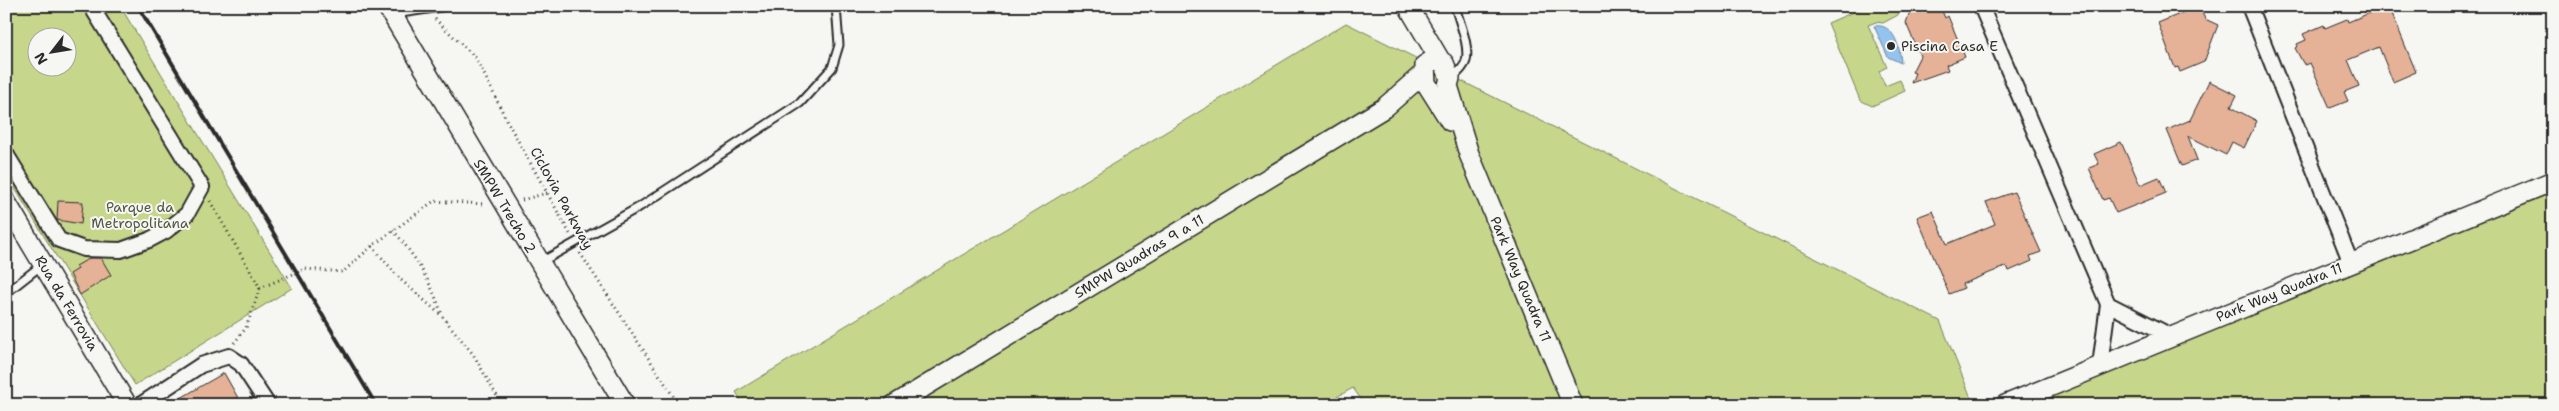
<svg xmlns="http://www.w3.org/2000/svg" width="2559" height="411" font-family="'Shantell Sans',sans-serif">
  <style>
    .green { fill: #c6d78b; stroke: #78815b; fill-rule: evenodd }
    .water { fill: #94c3ef; stroke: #6a86a1 }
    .building { fill: #e5b197; stroke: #2b2b2b }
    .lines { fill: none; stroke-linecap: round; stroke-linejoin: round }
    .lane-casing { stroke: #2b2b2b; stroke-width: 11 }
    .street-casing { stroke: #2b2b2b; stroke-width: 18 }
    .secondary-casing { stroke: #2b2b2b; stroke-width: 22 }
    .path { stroke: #2b2b2b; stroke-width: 3; stroke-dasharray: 1 4; stroke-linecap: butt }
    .lane { stroke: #f6f6f2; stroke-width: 7 }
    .street { stroke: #f6f6f2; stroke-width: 14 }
    .secondary { stroke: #f6f6f2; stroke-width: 19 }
    .rail { stroke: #2b2b2b; stroke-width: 4 }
    .poi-dot { fill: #2b2b2b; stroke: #f6f6f2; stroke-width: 2 }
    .labels { text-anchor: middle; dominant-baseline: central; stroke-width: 4; stroke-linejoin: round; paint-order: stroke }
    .poi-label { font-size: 14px; fill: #2b2b2b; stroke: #f6f6f2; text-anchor: start }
    .street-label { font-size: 14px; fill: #2b2b2b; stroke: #f6f6f2 }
    .park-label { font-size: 14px; fill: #525643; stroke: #f6f6f2 }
  </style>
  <rect width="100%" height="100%" fill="#f6f6f2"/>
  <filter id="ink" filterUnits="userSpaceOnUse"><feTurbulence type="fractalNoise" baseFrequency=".02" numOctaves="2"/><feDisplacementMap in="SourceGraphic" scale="10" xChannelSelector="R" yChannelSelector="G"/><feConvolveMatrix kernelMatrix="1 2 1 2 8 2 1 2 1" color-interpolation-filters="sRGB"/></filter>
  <g filter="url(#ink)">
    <!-- green -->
    <path class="green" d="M6 6H120L292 288 135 385 6 174ZM38 38H68V68H38Z
      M1867 6H1899L1898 15 1883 23 1876 22 1868 25 1887 67 1879 71 1885 86 1900 80 1905 91 1872 106 1860 100 1828 23Z
      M1346 23 1940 321 1974 405H1365L1353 388 1322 405H744L736 392Z
      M2553 177V405H2018Z"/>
    <!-- water -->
    <path class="water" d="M1874 26C1894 23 1900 47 1901 63L1888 57Z"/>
    <!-- building -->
    <path class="building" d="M1912 6H1940L1945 18 1948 16 1965 57 1946 65 1948 70 1911 83 1915 73 1912 72 1920 56 1906 23Z
      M2199 6 2205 19 2218 25 2204 62 2180 72 2178 67 2175 68 2158 23Z
      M2370 6H2389L2416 72 2393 82 2379 47 2348 60 2359 86 2344 92 2348 101 2330 108 2310 63 2306 65 2303 63 2295 48 2298 46 2297 44 2306 40 2303 34 2324 25 2325 28 2347 19 2348 22 2372 12Z
      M2209 81 2237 95 2231 107 2257 121 2244 148 2232 142 2226 155 2188 136 2197 160 2182 166 2167 130 2190 120Z
      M2121 142 2140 185 2159 177 2166 193 2116 213 2109 198 2103 200 2089 168 2099 164 2094 154Z
      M2014 192 2041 252 2030 256 2032 261 2009 271 2007 266 1962 284 1964 288 1949 294 1917 217 1933 211 1947 244 1995 224 1986 202Z
      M58 201 83 202 81 224 57 220Z
      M90 258H101L111 275 80 295 70 274 78 269 76 266Z
      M224 373 242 405H169L203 385Z"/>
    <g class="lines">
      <defs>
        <path id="lane" d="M394 14 448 6
          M1451 79C1457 74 1464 68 1466 61 1470 45 1459 22 1455 6
          M541 262 641 206 800 103 832 68 839 45 836 6
          M6 293 43 264"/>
        <path id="street" d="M1981 6 2108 304 2100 366
          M2249 6 2351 263
          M6 154 59 240 84 249 121 250 149 240 166 231 187 214 202 187 91 6
          M2108 304 2171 336
          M140 405 201 365 229 356 241 364 268 405"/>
        <path id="secondary" d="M387 6 625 405
          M1408 6 1440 60
          M1449 89 1469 154 1573 405
          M1436 96 1446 93 1450 78 1444 63 1435 59 1425 65 1426 83 1450 121
          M6 202 127 405
          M894 405 1384 108 1424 73
          M2005 405 2553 181"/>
      </defs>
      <!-- lane casing -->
      <use href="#lane" class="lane-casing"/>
      <!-- street casing -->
      <use href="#street" class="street-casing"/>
      <!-- secondary casing -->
      <use href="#secondary" class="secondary-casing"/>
      <!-- path -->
      <path class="path" d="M435 19 476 58 507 121 570 234
        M522 200 547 193
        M210 201 260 288 305 269 343 272 372 246 434 201 484 204
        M393 230C416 257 431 282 442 315
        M372 246 400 279 442 316 473 354 502 405
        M580 253 679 405
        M234 343 246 328 260 288"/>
      <!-- lane -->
      <use href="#lane" class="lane"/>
      <!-- street -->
      <use href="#street" class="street"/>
      <!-- secondary -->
      <use href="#secondary" class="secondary"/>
      <!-- rail -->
      <path class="rail" d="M138 6 376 405"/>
    </g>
  </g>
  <!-- markers -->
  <circle class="poi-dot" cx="1891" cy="46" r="5"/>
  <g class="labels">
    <!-- poi labels -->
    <g class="poi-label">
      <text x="1901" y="46">Piscina Casa E</text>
    </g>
    <!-- street labels -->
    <g class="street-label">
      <text transform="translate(562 198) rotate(61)">Ciclovia Parkway</text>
      <text transform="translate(505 206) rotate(59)">SMPW Trecho 2</text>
      <text transform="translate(1139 256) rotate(-31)">SMPW Quadras 9 a 11</text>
      <text transform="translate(1521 279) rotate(67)">Park Way Quadra 11</text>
      <text transform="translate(2279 292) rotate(-22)">Park Way Quadra 11</text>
      <text transform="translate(67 303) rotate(59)">Rua da Ferrovia</text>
    </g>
    <!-- park labels -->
    <g class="park-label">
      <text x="140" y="207">Parque da<tspan x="140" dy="16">Metropolitana</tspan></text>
    </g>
  </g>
  <!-- margin -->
  <rect width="2559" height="411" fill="none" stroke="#f6f6f2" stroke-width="25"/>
  <rect x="12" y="12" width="2534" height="386" fill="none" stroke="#2b2b2b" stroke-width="2" filter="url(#ink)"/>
  <!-- north arrow -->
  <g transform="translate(52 52) rotate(239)"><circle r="24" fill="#f6f6f2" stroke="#a5a5a2"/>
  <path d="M0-4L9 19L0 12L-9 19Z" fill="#2b2b2b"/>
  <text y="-8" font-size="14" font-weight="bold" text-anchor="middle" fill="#2b2b2b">N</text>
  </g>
</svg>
